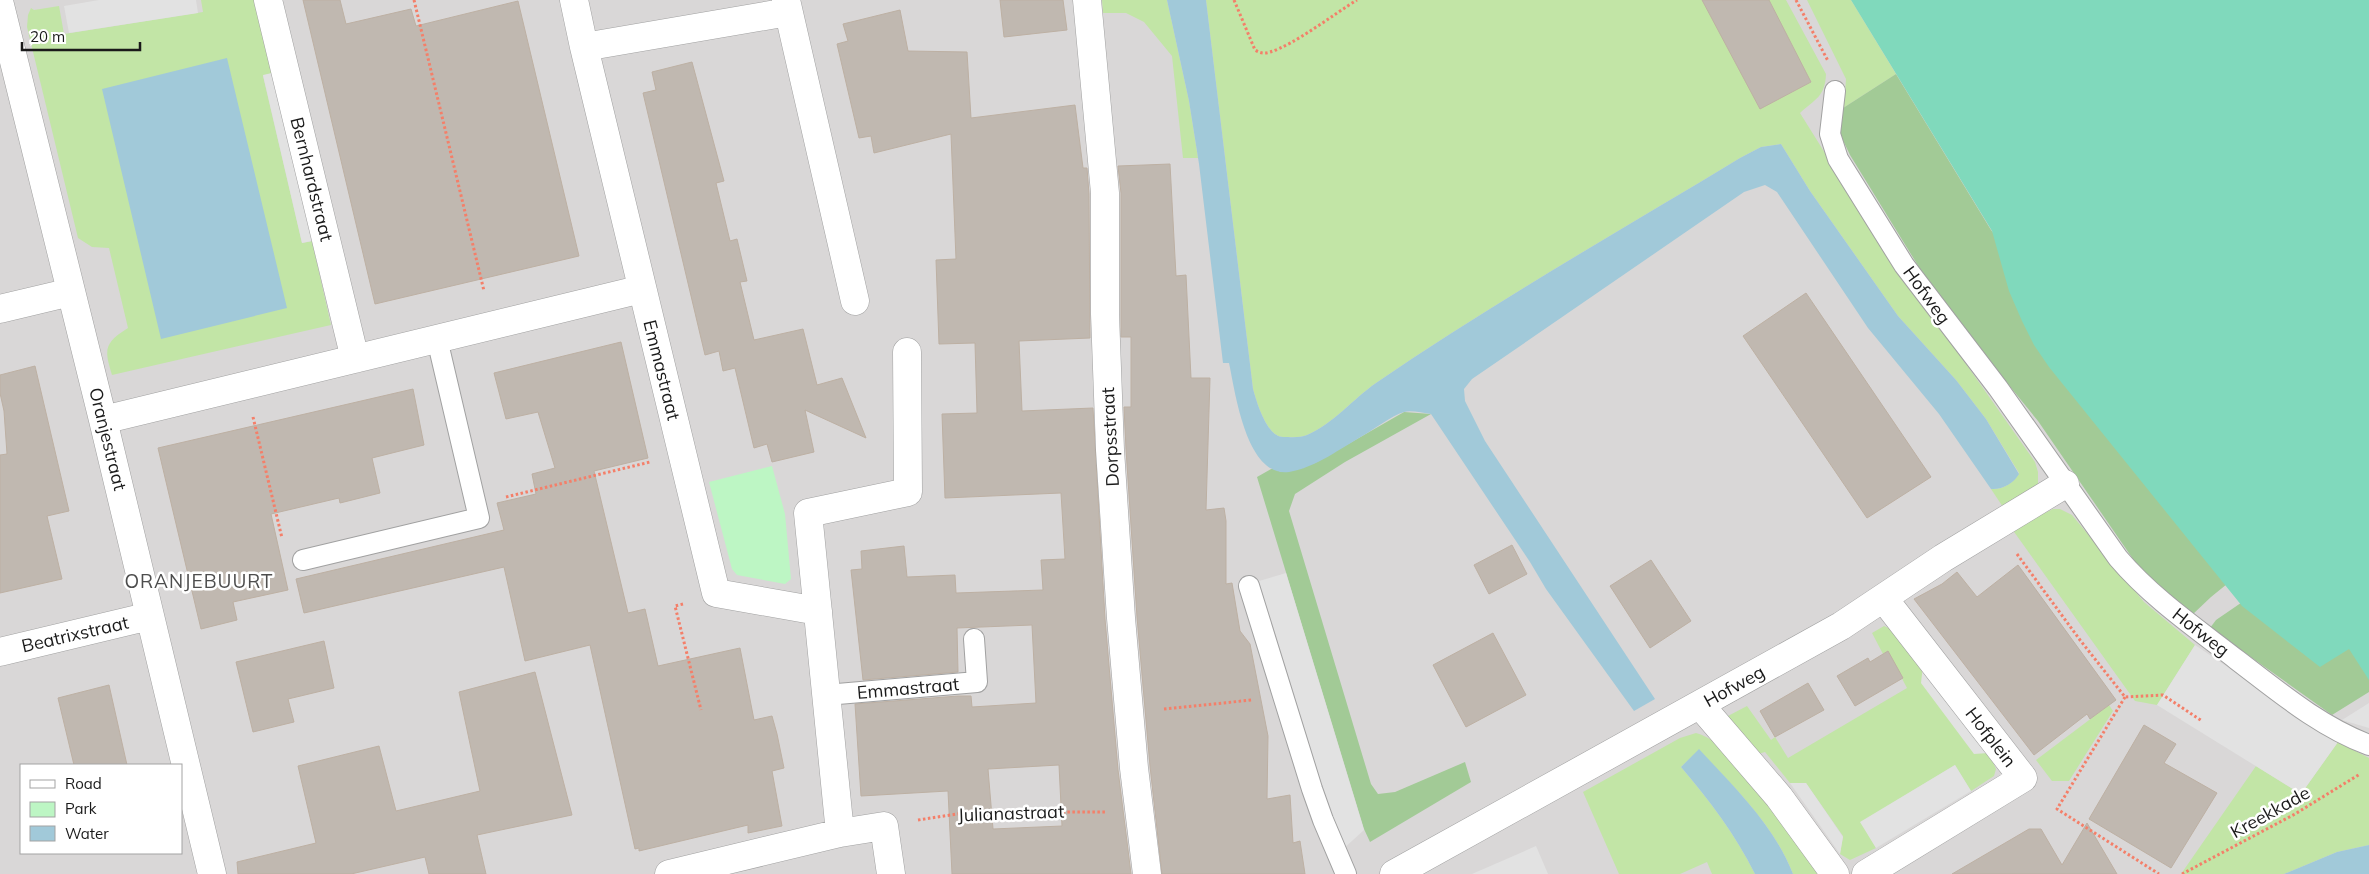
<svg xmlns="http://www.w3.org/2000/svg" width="2369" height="874" font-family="Mulish,sans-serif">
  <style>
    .residential { fill: #d9d7d7; fill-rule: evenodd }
    .grass { fill: #c2e5a6 }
    .forest { fill: #a2ca96 }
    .park { fill: #bdf6c4 }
    .pitch { fill: #80d9bc }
    .parking { fill: #e2e2e2 }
    .water { fill: #a1c9d9 }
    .building { fill: #c0b8b0; stroke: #bdb0a3; fill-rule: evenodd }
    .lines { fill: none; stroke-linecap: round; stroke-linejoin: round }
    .service-casing { stroke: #a1a1a1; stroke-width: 22 }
    .minor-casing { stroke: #a1a1a1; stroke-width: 29 }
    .path { stroke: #f47f69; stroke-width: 3; stroke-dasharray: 2.5 2.5; stroke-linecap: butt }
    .service { stroke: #fff; stroke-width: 20 }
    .minor { stroke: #fff; stroke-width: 28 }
    .labels { text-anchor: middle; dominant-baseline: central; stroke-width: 5; stroke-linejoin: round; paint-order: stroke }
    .street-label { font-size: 18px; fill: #1a1a1a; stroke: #fff }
    .neighbourhood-label { font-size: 19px; letter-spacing: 1px; fill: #4d4d4d; stroke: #fff }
  </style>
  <rect width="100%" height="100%" fill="#ece9e0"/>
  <!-- residential -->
  <path class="residential" d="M0 0H1867L2369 678V874H0ZM21 765H181V853H21Z"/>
  <!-- grass -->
  <path class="grass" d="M201 0H255L272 73 263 76 302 243 312 241 331 325 112 375C104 349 104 343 128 328L109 248 92 247 78 238 27 27 28 15 31 8 34 10 59 6 64 34 203 12Z
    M1102 0H1167L1189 101 1198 158H1183L1172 56 1144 22 1126 13H1103Z
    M1206 0H1786L1826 74C1825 97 1815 99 1800 113L1883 246 2035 462 2038 472V486L2005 510 1991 489C2002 490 2014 483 2019 473L1986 419 1956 380 1898 316 1810 191 1781 144 1761 147 1740 158C1618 232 1494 302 1376 383 1353 399 1333 424 1307 435 1301 438 1290 437 1284 437 1267 438 1257 403 1253 389Z
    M1807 0H1851L1896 74 1840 110 1845 93 1846 79Z
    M2053 509H2060L2072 515 2144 602 2195 645 2157 705 2135 701 2012 529Z
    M1884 626 1893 630 1989 753 1996 769 1994 776 1971 791 1955 765 1861 822 1876 848 1850 860 1840 854 1843 836 1806 783H1790L1765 752 1758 754 1726 717 1747 706 1771 740 1775 737 1788 758 1907 688 1888 652 1883 654 1872 633Z
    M2109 705 2113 711 2069 781H2052L2036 760Z
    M1696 733C1711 737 1722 748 1734 758L1824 874H1793C1774 825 1734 787 1699 750L1681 767C1710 801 1735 834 1755 874H1712L1707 862 1680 874H1619L1583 792 1680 738Z
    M2338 742 2369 758V845L2337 852 2284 874H2181L2256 766 2301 794Z"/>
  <!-- forest -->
  <path class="forest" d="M1896 74 1991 230 2248 567 2211 597 2192 615 2144 575 2038 421 1963 329 1925 277 1850 155 1839 132 1840 110Z
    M1404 412 1431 414 1345 462 1295 494 1289 511 1371 784 1378 794 1395 792 1465 762 1471 782 1370 842 1364 829 1257 477 1273 468 1281 472 1315 463Z
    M2369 523V692L2332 715 2210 628 2216 620 2273 581Z"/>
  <!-- park -->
  <path class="park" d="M772 466 785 514 791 579 785 584 737 575 732 569 709 482Z"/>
  <!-- pitch -->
  <path class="pitch" d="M1851 0H2369V680L2349 649 2320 667 2242 606 2049 367 2034 345 2022 321 2009 291 1992 231Z"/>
  <!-- parking -->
  <path class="parking" d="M99 0H196L198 13 69 33 64 6Z
    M272 73 312 241 302 243 263 75Z
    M1286 573 1364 830 1342 850 1259 581Z
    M2195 645 2338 742 2301 794 2157 705Z
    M1923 665 1989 753 1974 754 1921 683Z
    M2369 703V728L2342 720Z
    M1955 765 1971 791 1876 848 1860 822Z
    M1790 783H1806L1843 837 1840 854Z
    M1536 846 1548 874H1472Z"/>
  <!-- water -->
  <path class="water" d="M1167 0H1206L1253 389C1257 403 1267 438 1284 437 1290 437 1301 438 1307 435 1333 424 1353 399 1376 383 1494 302 1618 232 1740 158L1761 147 1781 144 1810 191 1898 316 1956 380 1986 419 2019 474C2014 483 2002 490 1991 489L1939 414 1868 328 1777 192 1765 185 1744 192 1472 379 1464 389 1465 401 1485 441 1655 699 1634 711 1546 589 1530 562 1431 414C1423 413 1411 410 1404 412 1391 416 1376 428 1364 435 1341 448 1315 468 1289 472 1246 478 1235 390 1229 363H1223L1199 164 1189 101Z
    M227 58 287 308 161 339 102 89Z
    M1699 749C1734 787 1774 825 1793 874H1755C1735 834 1710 801 1681 767Z
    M2369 845V874H2284L2337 852Z"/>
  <!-- building -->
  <path class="building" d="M303 0H340L346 24 411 9 416 26 518 1 579 256 375 304Z
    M1000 0H1063L1067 30 1004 37Z
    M1702 0H1769L1811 82 1760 109Z
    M900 10 908 51 967 52 971 118 1075 105 1083 168H1087L1089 194 1090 338 1019 341 1022 411 1093 408 1105 619 1118 770 1131 874H952L948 791 861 796 855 704 958 696H971L972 707 1036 703 1032 625 957 628 958 672 863 680 851 570 862 569 861 551 904 546 907 577 955 575 956 593 1043 590 1041 560 1065 559 1061 493 945 498 942 414 977 413 975 343 939 344 936 260 956 259 951 134 874 153 871 136 859 138 837 44 848 41 843 24ZM1059 765 1062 826 993 829 988 769Z
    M692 62 724 181 716 183 730 241 737 239 747 281 740 282 754 340 803 329 817 385 842 378 866 438 805 410 814 452 772 462 767 444 754 448 735 368 723 371 719 351 705 355 643 93 656 90 652 72Z
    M1170 164 1176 276 1186 275 1191 378H1210L1206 510 1224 508 1226 521V584L1232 583 1240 631 1250 644 1268 736 1267 799 1290 795 1293 843 1300 841 1305 874H1162L1150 766 1137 617 1126 449 1124 407H1131V337H1121V193L1118 166Z
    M1806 293 1931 477 1867 518 1743 336Z
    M621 342 648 458 594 471 628 613 645 609 658 666 740 648 754 720 772 716 777 734 784 768 772 771 782 826 748 833V825L639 851V848L635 849 590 645 525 661 504 567 304 613 296 579 504 530 497 503 536 494 532 474 555 468 538 412 506 419 494 373Z
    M35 366 69 511 47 516 62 579 0 593V455L7 454 4 411 0 393V375Z
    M413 389 424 445 372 458 380 493 340 503 339 498 271 514 288 590 233 602 237 620 201 629 158 448Z
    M1512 545 1527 574 1489 594 1474 565Z
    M1651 560 1691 621 1650 648 1610 586Z
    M2018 565 2116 700 2090 719 2087 714 2034 755 1914 599 1942 584 1957 572 1977 597Z
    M1493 633 1526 695 1466 727 1433 665Z
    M324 641 334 688 288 699 294 722 253 732 236 662Z
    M1888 651 1903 678 1855 706 1837 676 1868 658 1870 662Z
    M535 672 572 815 477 835 486 874H429L425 857 351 874H238L237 862 316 843 298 766 379 746 396 811 480 791 459 692Z
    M1808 683 1824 710 1775 737 1760 711Z
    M109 685 127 765H74L58 698Z
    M2144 725 2176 744 2164 763 2217 793 2171 868 2089 819Z
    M2087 823 2117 874H1952L2029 829H2041L2062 865Z"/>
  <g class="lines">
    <defs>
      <path id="service" d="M1835 91 1830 134 1838 159 1904 265 1998 388 2118 558C2152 598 2196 628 2237 660 2279 692 2319 726 2369 745
        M303 560 479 518 437 339
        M1249 586 1312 789 1323 820 1346 874
        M826 695 977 682 974 639"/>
      <path id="minor" d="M268 0 355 359
        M574 0 584 47
        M786 0 855 301
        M1087 0 1105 193V314L1110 450 1121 618 1134 768 1147 874
        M0 5 103 420 212 874
        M788 12 584 47 716 593 818 611
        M0 309 71 292
        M103 420 642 289
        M0 652 150 616
        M1700 705 1779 797 1835 874
        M840 833 808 513 908 492 907 352
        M669 874 840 833 884 826 891 874
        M1394 874 1841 626 1943 558 2065 484
        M1866 874 2023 778 1884 599"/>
    </defs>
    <!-- service casing -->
    <use href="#service" class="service-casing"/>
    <!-- minor casing -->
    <use href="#minor" class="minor-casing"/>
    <!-- path -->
    <path class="path" d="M414 0 484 291
      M1234 0 1255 50C1260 53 1264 54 1270 52 1294 45 1334 14 1357 0
      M1796 0 1828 61
      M253 417 282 538
      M506 497 650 462
      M2017 554 2080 640 2125 697 2163 695 2202 721
      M683 604 675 606 701 710
      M2125 697 2057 809 2159 874
      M1164 709 1252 700
      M918 820 970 812H1106
      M2182 874 2295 814 2360 774"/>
    <!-- service -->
    <use href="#service" class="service"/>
    <!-- minor -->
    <use href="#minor" class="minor"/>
  </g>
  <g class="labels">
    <!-- street labels -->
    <g class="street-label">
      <text transform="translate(312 179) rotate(76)">Bernhardstraat</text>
      <text transform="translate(1927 295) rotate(54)">Hofweg</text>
      <text transform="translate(662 370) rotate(76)">Emmastraat</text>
      <text transform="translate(1110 437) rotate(-93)">Dorpsstraat</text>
      <text transform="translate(108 439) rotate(76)">Oranjestraat</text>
      <text transform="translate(2201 632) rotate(38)">Hofweg</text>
      <text transform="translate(75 634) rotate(-13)">Beatrixstraat</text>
      <text transform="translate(1734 686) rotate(-29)">Hofweg</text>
      <text transform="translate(908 688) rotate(-5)">Emmastraat</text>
      <text transform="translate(1991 737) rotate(52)">Hofplein</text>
      <text transform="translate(2270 812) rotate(-29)">Kreekkade</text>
      <text transform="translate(1011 813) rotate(-2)">Julianastraat</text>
    </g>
    <!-- neighbourhood labels -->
    <g class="neighbourhood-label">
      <text x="199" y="581">ORANJEBUURT</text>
    </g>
  </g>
  <!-- legend -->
  <rect x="20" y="764" width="162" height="90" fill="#ffffff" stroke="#a3a3a3"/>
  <rect x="30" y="780" width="25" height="8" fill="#ffffff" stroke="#a3a3a3"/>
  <text x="65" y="789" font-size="15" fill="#1a1a1a">Road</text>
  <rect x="30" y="802" width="25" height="15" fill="#bdf6c4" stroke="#a3a3a3"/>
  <text x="65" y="814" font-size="15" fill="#1a1a1a">Park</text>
  <rect x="30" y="826" width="25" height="15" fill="#a1c9d9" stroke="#a3a3a3"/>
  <text x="65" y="839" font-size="15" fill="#1a1a1a">Water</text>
  <!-- scale -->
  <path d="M22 42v8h118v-8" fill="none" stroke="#1a1a1a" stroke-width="2.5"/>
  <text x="30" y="42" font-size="15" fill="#1a1a1a" stroke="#ffffff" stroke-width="4" paint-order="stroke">20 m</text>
</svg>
